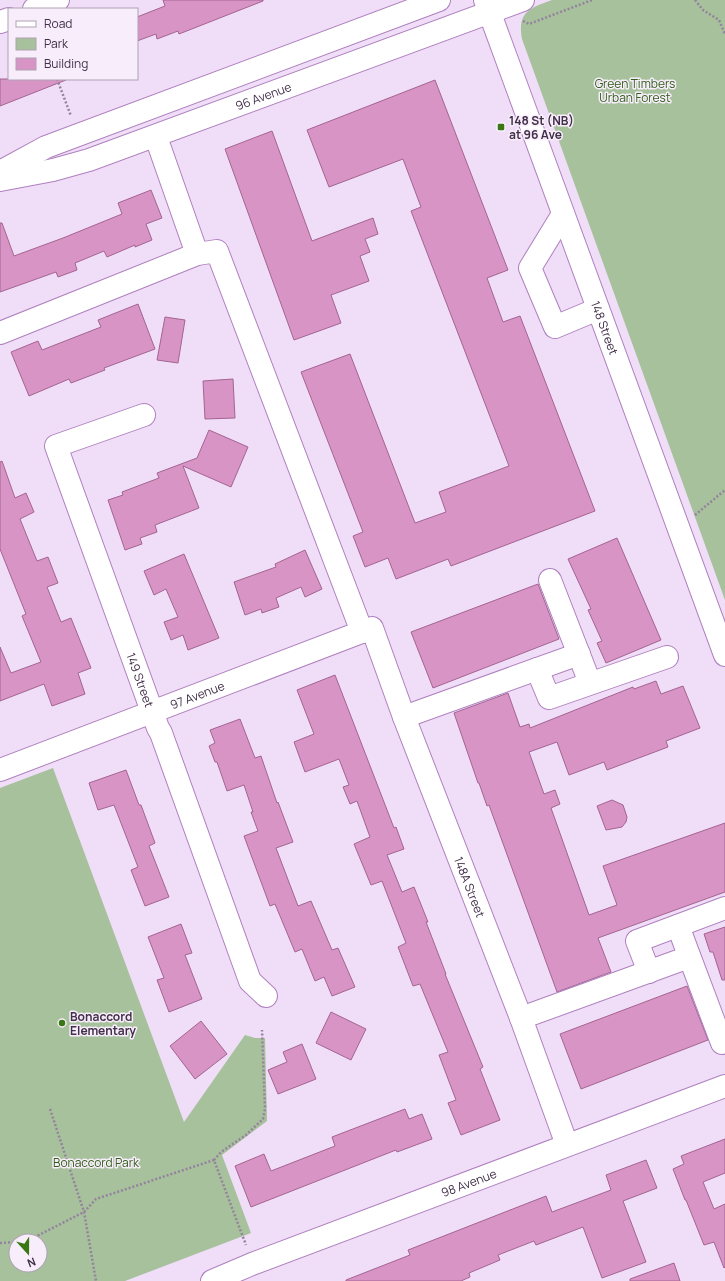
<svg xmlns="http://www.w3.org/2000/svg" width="725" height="1281" font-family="Manrope,sans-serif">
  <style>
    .green { fill: #a6c19c; fill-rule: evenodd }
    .building { fill: #d794c5; stroke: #a46493 }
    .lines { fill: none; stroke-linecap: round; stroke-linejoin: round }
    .minor-casing { stroke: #af81bf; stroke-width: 24 }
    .major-casing { stroke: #af81bf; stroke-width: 24 }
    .path { stroke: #95829c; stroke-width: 2.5; stroke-dasharray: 2 2; stroke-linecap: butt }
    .minor { stroke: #fff; stroke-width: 22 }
    .major { stroke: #fff; stroke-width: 22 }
    .poi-dot { fill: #387713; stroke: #f8eefb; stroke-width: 1.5 }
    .labels { text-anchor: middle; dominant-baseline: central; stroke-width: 3; stroke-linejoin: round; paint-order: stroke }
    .park-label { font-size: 12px; fill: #305d19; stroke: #f8eefb }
    .street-label { font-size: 12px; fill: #422f49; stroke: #f8eefb }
    .poi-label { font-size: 12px; font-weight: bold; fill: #422f49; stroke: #f8eefb; text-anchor: start }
  </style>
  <rect width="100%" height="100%" fill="#f0ddf7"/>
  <!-- green -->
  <path class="green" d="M552 0H725V600L522 39C517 12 530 8 552 0Z
    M53 768 184 1122 245 1035 255 1038H265L267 1121 222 1155 251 1233 125 1281H0V788ZM16 1241H40V1265H16Z"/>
  <!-- building -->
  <path class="building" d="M163 0H263V1L179 34 178 31 157 39 156 34 137 41V17L165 6Z
    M0 79H66V80L0 106Z
    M435 80 508 270 487 278 503 322 520 316 595 511 451 566 448 559 396 579 388 558 365 567 353 536 363 532 301 372 350 354 415 523 446 512 439 492 509 466 411 211 421 207 403 159 329 187 307 130Z
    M272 131 312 241 373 218 378 234 365 239 370 252 360 256 369 281 331 295 341 323 294 340 225 149Z
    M151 190 162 218 146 224 152 240 135 247V245L107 257 104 251 75 263 77 270 58 277 56 272 0 292V223H2L14 256 63 238 122 214 118 203Z
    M138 304 155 349 104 368 105 370 71 383 69 379 29 396 11 352 38 341 42 350 101 327 98 320Z
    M165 317 185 320 178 363 157 360Z
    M233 379 235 418 205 419 203 381Z
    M209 430 248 447 231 487 183 466 199 508 155 525 157 532 140 538 142 544 125 550 108 500 123 495 122 492 159 478 157 473 197 458Z
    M2 461 15 498 26 493 34 512 20 519 37 561 48 557 58 583 47 587 61 622 71 618 91 668 78 673 85 694 52 706 44 684 0 701V647L11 673 41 662 22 616 26 614 0 549V462Z
    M617 538 661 640 606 663 597 643 602 641 588 610 591 609 568 559Z
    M305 550 322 589 305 597 301 587 276 598 279 607 262 613 261 609 245 615 234 582 276 567 275 564Z
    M184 554 219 638 188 650 183 635 171 640 164 622 178 617 166 589 154 595 144 571Z
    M538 584 559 639 433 688 411 632Z
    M335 675 394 828 396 827 404 849 387 855 402 892 414 887 428 922H426L446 974H445L483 1067 480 1069 500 1120 461 1135 448 1103 456 1100 439 1055 448 1052 420 984 413 986 398 947 406 943 382 881 371 885 354 844 370 837 357 801 350 804 343 787 349 785 339 759 305 772 294 742 314 734 297 690Z
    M656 681 661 694 683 686 700 728 666 741 668 747 607 770 604 762 569 775 557 742 529 752 544 794 555 790 560 804 551 808 589 915 617 905 603 866 725 823V892L598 938 611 972 557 992 489 805 487 806 479 783H478L454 713 508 693 520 727 529 724 530 728 633 687 634 689Z
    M240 719 255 758 261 756 277 803 278 802 293 842 276 848 298 906 311 901 332 950 338 948 355 987 332 996 324 977 315 981 302 949 295 952 275 904 270 906 244 836 258 831 251 812H253L244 785 227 791 217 762H215L209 746 215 743 210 730Z
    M126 770 139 805H141L155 843 149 846 169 897 145 906 131 870 138 867 114 805 98 810 89 783Z
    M612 800 623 805 627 817 626 822 622 827 606 830 597 806Z
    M181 924 192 953 185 955 202 999 169 1012 157 980 164 978 148 937Z
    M725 927V980H722L713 952H710L704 934Z
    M687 986 708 1040 581 1089 560 1034Z
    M331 1012 366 1029 351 1060 316 1043Z
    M201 1021 227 1054 195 1079 170 1046Z
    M302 1044 316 1079 278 1094 268 1070 287 1062 283 1052Z
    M405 1109 409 1119 422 1114 432 1139 397 1152 396 1150 251 1207 235 1166 264 1154 271 1171 335 1146 332 1137Z
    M725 1139V1173L703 1182 714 1209 725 1204V1267L724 1268 714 1242 704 1245 686 1200H685L673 1169 684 1164 681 1156Z
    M646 1160 657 1188 623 1201 646 1262 602 1278 583 1227 536 1245 534 1241 498 1255 500 1260 469 1273 470 1277 461 1281H346V1280L410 1255 408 1250 546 1196 552 1212 611 1190 606 1175Z
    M674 1263 680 1281H630V1279Z"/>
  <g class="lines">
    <defs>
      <g id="minor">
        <path d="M34 9 58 0"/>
        <path d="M0 22 9 19"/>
        <path d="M563 214 530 268 555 327 598 309"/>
        <path d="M197 254 217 251 362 632"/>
        <path d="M0 333 197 254 156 137"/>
        <path id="s1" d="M144 415 56 446 158 728 161 733 250 981 266 996"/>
        <path d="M550 580 590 683"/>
        <path d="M537 669 549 698 667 657"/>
        <path d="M404 717 579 654"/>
        <path id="s2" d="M0 770 372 628 404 717 521 1018 567 1145"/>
        <path d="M678 926 722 1043"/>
        <path d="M649 972 637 941 725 908"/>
        <path d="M521 1018 689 957"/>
        <path id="s3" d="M212 1281 252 1264 725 1086"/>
      </g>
      <g id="major">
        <path id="s4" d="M485 0 725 655"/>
        <path d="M0 172 46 147 439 0"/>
        <path id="s5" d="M0 180 53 170 89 160 523 0"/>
      </g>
    </defs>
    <!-- minor casing -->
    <use href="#minor" class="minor-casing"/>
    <!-- major casing -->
    <use href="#major" class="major-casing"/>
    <!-- path -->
    <path class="path" d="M695 0 703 10 719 20 725 34
      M523 21 529 24 592 0
      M57 79 71 116
      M695 515 725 490
      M50 1109 84 1212 96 1281
      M214 1160 221 1152 246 1135 263 1119 265 1109 262 1030
      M27 1241 84 1212 96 1199 214 1160 246 1245
      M0 1243 16 1242"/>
    <!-- minor -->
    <use href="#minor" class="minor"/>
    <!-- major -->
    <use href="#major" class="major"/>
  </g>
  <!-- markers -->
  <g class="poi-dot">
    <rect x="497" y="123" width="8" height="8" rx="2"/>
    <circle cx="62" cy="1023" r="4"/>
  </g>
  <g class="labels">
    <!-- park labels -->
    <g class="park-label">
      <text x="635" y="83">Green Timbers<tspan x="635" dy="14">Urban Forest</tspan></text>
      <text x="96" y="1162">Bonaccord Park</text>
    </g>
    <!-- street labels -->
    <g class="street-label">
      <text stroke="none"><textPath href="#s5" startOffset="277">96 Avenue</textPath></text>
      <text stroke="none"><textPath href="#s4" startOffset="349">148 Street</textPath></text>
      <text stroke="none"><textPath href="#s1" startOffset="342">149 Street</textPath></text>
      <text stroke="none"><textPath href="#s2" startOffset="211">97 Avenue</textPath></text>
      <text stroke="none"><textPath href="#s2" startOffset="675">148A Street</textPath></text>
      <text stroke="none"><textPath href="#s3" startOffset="275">98 Avenue</textPath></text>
    </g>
    <!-- poi labels -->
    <g class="poi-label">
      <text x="509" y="120">148 St (NB)<tspan x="509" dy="14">at 96 Ave</tspan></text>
      <text x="70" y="1016">Bonaccord<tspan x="70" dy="14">Elementary</tspan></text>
    </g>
  </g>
  <!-- legend -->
  <rect x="8" y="8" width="130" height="72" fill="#f8eefb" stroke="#afa2b4"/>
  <rect x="16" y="21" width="20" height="6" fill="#ffffff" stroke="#afa2b4"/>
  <text x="44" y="28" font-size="12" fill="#422f49">Road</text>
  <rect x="16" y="38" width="20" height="12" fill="#a6c19c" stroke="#afa2b4"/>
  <text x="44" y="48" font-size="12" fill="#422f49">Park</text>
  <rect x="16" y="58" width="20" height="12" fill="#d794c5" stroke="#afa2b4"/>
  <text x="44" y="68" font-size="12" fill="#422f49">Building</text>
  <!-- north arrow -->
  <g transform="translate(28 1253) rotate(159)"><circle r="19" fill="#f8eefb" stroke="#afa2b4"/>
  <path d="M0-3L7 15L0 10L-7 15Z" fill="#387713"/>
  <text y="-6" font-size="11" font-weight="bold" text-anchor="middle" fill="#422f49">N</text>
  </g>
</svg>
